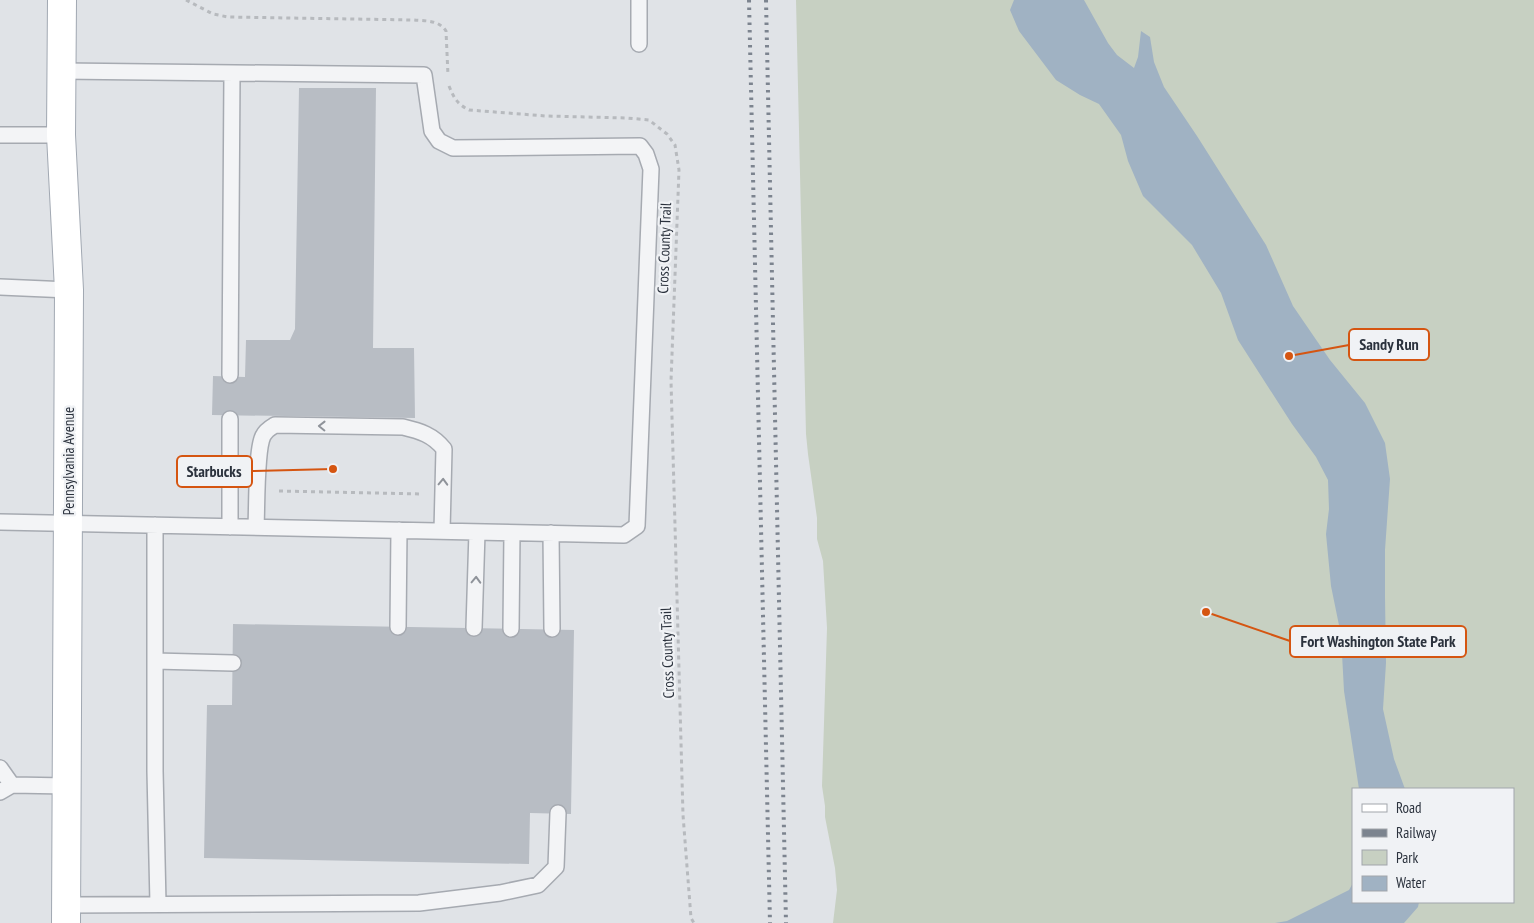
<svg xmlns="http://www.w3.org/2000/svg" width="1534" height="923" font-family="'PT Sans Narrow',sans-serif">
  <style>
    .green { fill: #c7d0c2; fill-rule: evenodd }
    .water { fill: #a0b2c3 }
    .building { fill: #b8bdc4 }
    .lines { fill: none; stroke-linecap: round; stroke-linejoin: round }
    .lane-casing { stroke: #a6aab1; stroke-width: 18 }
    .primary-casing { stroke: #a1a8b2; stroke-width: 30 }
    .path { stroke: #b7babe; stroke-width: 3; stroke-dasharray: 4 4; stroke-linecap: butt }
    .lane { stroke: #f3f4f6; stroke-width: 15 }
    .primary { stroke: #fff; stroke-width: 28 }
    .rail { stroke: #7c848f; stroke-width: 4; stroke-dasharray: 2.5 5; stroke-linecap: butt }
    .oneway { stroke: #8f939a }
    .labels { text-anchor: middle; dominant-baseline: central; stroke-width: 4.5; stroke-linejoin: round; paint-order: stroke }
    .street-label { font-size: 15px; fill: #2b323d; stroke: #f0f2f5 }
    .leader { fill: none; stroke: #d55511; stroke-width: 2 }
    .callout-dot { fill: #d55511; stroke: #f0f2f5; stroke-width: 2 }
    .callout { fill: #f0f2f5; stroke: #d55511; stroke-width: 2 }
    .callout-label { font-size: 16px; text-anchor: middle; font-weight: bold; fill: #2b323d }
  </style>
  <rect width="100%" height="100%" fill="#e0e3e7"/>
  <!-- green -->
  <path class="green" d="M796 0H1534V923H833L837 890 835 868 825 817V806L822 786 827 628 823 561 817 539V518L808 454 806 434ZM1353 789H1513V902H1353Z"/>
  <!-- water -->
  <path class="water" d="M1014 0H1084L1108 43 1117 55 1134 68 1138 57 1141 31 1150 37 1154 62 1164 87 1197 136 1266 245 1293 306 1330 360 1365 403 1385 443 1390 479 1385 550V597L1386 663 1383 709 1394 759 1405 789H1359L1344 691 1341 635 1331 586 1326 534 1329 509 1328 480 1316 457 1292 424 1238 340 1221 293 1192 245 1143 196 1128 161 1121 135 1099 104 1080 95 1056 80 1019 31 1010 10Z
    M1353 883V902H1419L1418 907 1404 923H1275L1287 921 1349 890Z"/>
  <!-- building -->
  <path class="building" d="M299 88H376L373 348H414L415 418 212 415 213 376 245 377 246 340H290L295 329Z
    M233 624 574 630 571 814 530 813 529 864 204 858 207 705H232Z"/>
  <g class="lines">
    <defs>
      <path id="lane" d="M639 44V0
        M0 135H61
        M0 287 69 290
        M230 375 232 73
        M0 522 624 535 637 526 651 169 646 154 640 146 453 148 439 141 432 131 424 75 62 71
        M155 525V771L158 904
        M230 527V419
        M256 527C257 508 256 450 263 436 266 430 270 428 275 425L403 427C420 431 433 435 444 449L442 531
        M551 533 552 629
        M398 627 399 530
        M474 628 477 532
        M511 629 512 533
        M155 661 233 663
        M0 768 12 785
        M0 792 12 785 67 786
        M67 905 419 903 500 893 538 885 556 867 558 813"/>
      <path id="primary" d="M62 0 61 135 69 290 66 923"/>
    </defs>
    <!-- lane casing -->
    <use href="#lane" class="lane-casing"/>
    <!-- primary casing -->
    <use href="#primary" class="primary-casing"/>
    <!-- path -->
    <path class="path" d="M186 0 213 14 228 17 414 20C426 21 439 20 446 31L448 75
      M449 86C454 98 457 104 469 110L546 116 627 118 649 120 667 134 675 145 679 170 671 381 683 815 691 918 694 923
      M279 491 422 494"/>
    <!-- lane -->
    <use href="#lane" class="lane"/>
    <!-- primary -->
    <use href="#primary" class="primary"/>
    <!-- rail -->
    <path class="rail" d="M749 0 770 923
      M766 0 786 923"/>
  </g>
  <!-- one-way arrows -->
  <defs><path id="oneway-chevron" d="M-2-3.5L2.5 0L-2 3.5" fill="none" stroke-width="1.6" stroke-linecap="round" stroke-linejoin="round" transform="scale(1.25)"/></defs>
  <g class="oneway">
    <use href="#oneway-chevron" transform="translate(322 426) rotate(-179)"/>
    <use href="#oneway-chevron" transform="translate(443 482) rotate(-88)"/>
    <use href="#oneway-chevron" transform="translate(476 580) rotate(-88)"/>
  </g>
  <g class="labels">
    <!-- street labels -->
    <g class="street-label">
      <text transform="translate(664 248) rotate(-88)">Cross County Trail</text>
      <text transform="translate(68 461) rotate(-90)">Pennsylvania Avenue</text>
      <text transform="translate(667 653) rotate(-92)">Cross County Trail</text>
    </g>
  </g>
  <!-- callouts -->
  <path class="leader" d="M1289 356L1349 345M333 469L252 471M1206 612L1290 641"/>
  <g class="callout-dot">
    <circle cx="1289" cy="356" r="5"/>
    <circle cx="333" cy="469" r="5"/>
    <circle cx="1206" cy="612" r="5"/>
  </g>
  <g class="callout">
    <rect x="1349" y="329" width="80" height="31" rx="5"/>
    <rect x="177" y="456" width="75" height="31" rx="5"/>
    <rect x="1290" y="626" width="176" height="31" rx="5"/>
  </g>
  <g class="callout-label">
    <text x="1389" y="350">Sandy Run</text>
    <text x="214" y="477">Starbucks</text>
    <text x="1378" y="647">Fort Washington State Park</text>
  </g>
  <!-- legend -->
  <rect x="1352" y="788" width="162" height="115" fill="#f0f2f5" stroke="#a1a5ab"/>
  <rect x="1362" y="804" width="25" height="8" fill="#ffffff" stroke="#a1a5ab"/>
  <text x="1396" y="813" font-size="15" fill="#2b323d">Road</text>
  <rect x="1362" y="829" width="25" height="8" fill="#7c848f" stroke="#a1a5ab"/>
  <text x="1396" y="838" font-size="15" fill="#2b323d">Railway</text>
  <rect x="1362" y="850" width="25" height="15" fill="#c7d0c2" stroke="#a1a5ab"/>
  <text x="1396" y="863" font-size="15" fill="#2b323d">Park</text>
  <rect x="1362" y="876" width="25" height="15" fill="#a0b2c3" stroke="#a1a5ab"/>
  <text x="1396" y="888" font-size="15" fill="#2b323d">Water</text>
</svg>
